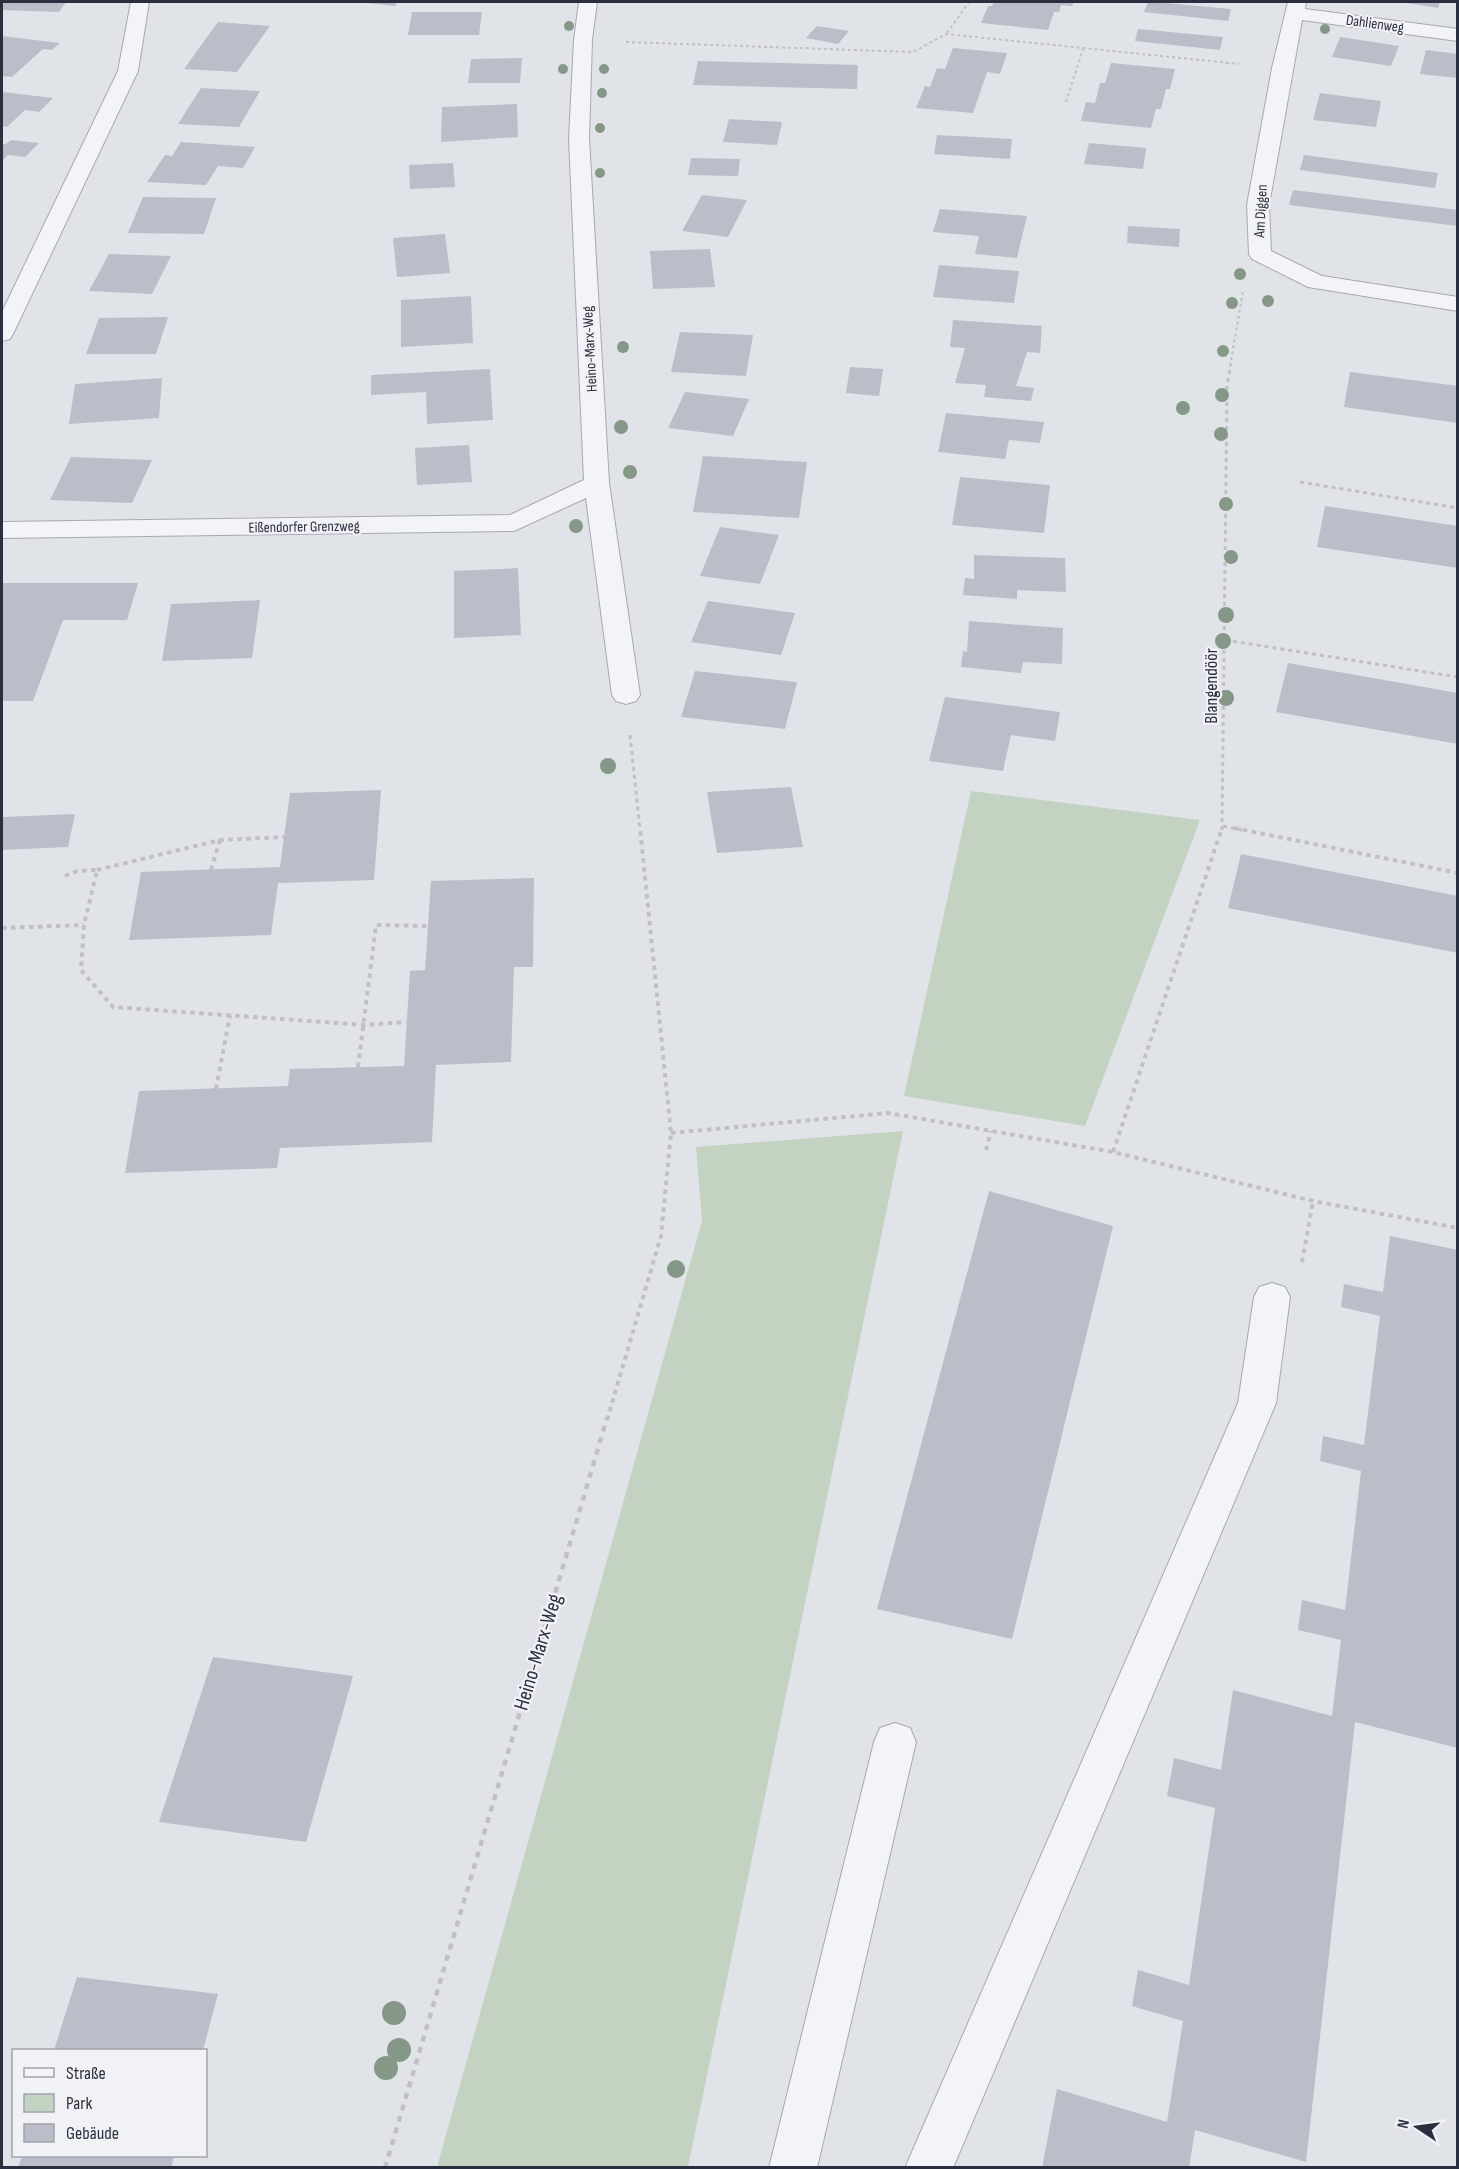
<svg xmlns="http://www.w3.org/2000/svg" width="1459" height="2169" font-family="'Sofia Sans Condensed',sans-serif">
  <style>
    .green { fill: #c4d2c2 }
    .building { fill: #bbbec8 }
    .lines { fill: none; stroke-linecap: round; stroke-linejoin: round }
    .lane-casing { stroke: #a6a9b2; stroke-width: 2 }
    .street-casing { stroke: #a6a9b2; stroke-width: 2 }
    .path-far3 { stroke: #bfc1c7; stroke-width: 2; stroke-dasharray: 3 3; stroke-linecap: butt }
    .path-far2 { stroke: #bfc1c7; stroke-width: 3; stroke-dasharray: 4 4; stroke-linecap: butt }
    .path-far1 { stroke: #bfc1c7; stroke-width: 4; stroke-dasharray: 4.5 4.5; stroke-linecap: butt }
    .path { stroke: #bfc1c7; stroke-width: 4.5; stroke-dasharray: 6 6; stroke-linecap: butt }
    .lane { fill: #f3f4f7; fill-rule: evenodd }
    .street { fill: #f3f4f7; fill-rule: evenodd }
    .tree { fill: #859887 }
    .labels { text-anchor: middle; dominant-baseline: central; stroke-width: 4.5; stroke-linejoin: round; paint-order: stroke }
    .far-street-label { font-size: 15px; fill: #2a2f3f; stroke: #f0f2f6 }
    .street-label { font-size: 18px; fill: #2a2f3f; stroke: #f0f2f6 }
    .near-street-label { font-size: 21px; fill: #2a2f3f; stroke: #f0f2f6 }
  </style>
  <rect width="100%" height="100%" fill="#e0e3e8"/>
  <!-- green -->
  <path class="green" d="M971 791 1200 820 1085 1126 904 1096Z
    M903 1131 688 2167H437L702 1221 696 1147Z"/>
  <!-- building -->
  <path class="building" d="M2 2H66L59 12 2 10Z
    M358 2H398L395 6Z
    M994 2H1074L1072 6 1061 5 1059 12H1054L1048 30 981 23 988 6H992Z
    M1148 2H1155L1231 9 1228 21 1144 12Z
    M1401 2H1440L1438 8Z
    M412 12H482L479 35H408Z
    M218 22 270 26 237 72 184 69Z
    M817 26 849 31 838 44 806 38Z
    M1138 29 1223 37 1220 50 1135 41Z
    M2 36 60 43 52 50 43 49 12 77 2 76Z
    M1340 37 1399 46 1391 66 1332 57Z
    M953 48 1007 53 1000 74 987 72 973 113 916 108 925 86 930 87 937 68 945 69Z
    M1426 50 1458 54V78L1420 74Z
    M522 58 520 83H468L471 59Z
    M698 61 858 65 857 89 693 85Z
    M1111 63 1175 69 1170 89H1166L1161 109H1156L1151 128 1081 121 1086 102 1095 103 1100 83H1105Z
    M201 88 260 91 239 127 178 124Z
    M2 92 53 98 39 112 25 110 7 127 2 126Z
    M1320 93 1381 101 1376 127 1313 120Z
    M517 104 518 137 441 142 442 107Z
    M729 119 782 122 777 145 723 142Z
    M937 135 1012 139 1010 159 934 154Z
    M11 140 39 143 25 157 8 155 2 161V144H6Z
    M181 142 255 147 243 168 218 166 206 185 147 182 165 155 172 156Z
    M1089 143 1146 148 1143 169 1084 164Z
    M1304 155 1438 173 1435 188 1300 170Z
    M691 158 740 159 738 176 688 175Z
    M453 163 455 187 410 189 409 165Z
    M1293 190 1458 210V226L1289 205Z
    M702 195 747 200 728 237 682 231Z
    M143 197 216 198 204 234 128 233Z
    M940 209 1027 216 1017 258 975 254 979 236 933 232Z
    M1128 226 1180 229 1179 247 1127 243Z
    M445 234 450 273 397 277 393 238Z
    M710 249 715 287 653 289 650 251Z
    M109 254 171 256 152 294 89 291Z
    M939 265 1019 271 1014 303 933 297Z
    M471 296 473 343 401 347V300Z
    M168 317 156 354H86L99 318Z
    M953 320 1042 326 1040 353 1027 352 1016 386 1034 388 1031 401 984 397 986 385 955 383 965 348 950 347Z
    M680 332 753 335 746 376 671 372Z
    M850 367 883 369 879 396 846 393Z
    M490 369 493 420 427 424 426 392 371 395V375Z
    M1350 372 1458 386V423L1344 407Z
    M162 378 159 418 69 424 75 384Z
    M685 392 749 399 733 436 668 428Z
    M946 413 1044 422 1040 443 1009 440 1005 459 938 452Z
    M469 445 472 482 417 485 415 448Z
    M703 456 807 462 799 518 693 512Z
    M71 457 152 460 132 503 50 500Z
    M960 477 1050 485 1044 533 952 525Z
    M1325 506 1458 526V568L1317 547Z
    M720 527 779 535 760 584 700 576Z
    M974 555 1065 558 1066 592 1017 590V599L963 595 965 578 974 579Z
    M518 568 521 635 454 638V571Z
    M2 583H138L127 620H63L33 701H2Z
    M260 600 252 658 162 661 171 604Z
    M708 601 795 613 781 655 691 642Z
    M969 621 1063 628 1062 664 1023 662 1021 673 961 667 963 651 967 652Z
    M1288 663 1458 693V744L1276 712Z
    M695 671 797 682 785 729 681 717Z
    M945 697 1060 712 1055 741 1011 735 1003 771 929 761Z
    M791 787 803 847 717 853 707 792Z
    M381 790 374 880 278 883 271 935 129 940 141 872 280 867 290 793Z
    M75 814 68 847 2 850V817Z
    M1241 854 1458 896V953L1228 908Z
    M534 878 533 967H514L511 1062 436 1065 432 1142 280 1148 277 1168 125 1173 139 1091 288 1086 290 1069 404 1066 410 971 425 970 431 881Z
    M989 1191 1113 1226 1012 1639 877 1609Z
    M1390 1236 1458 1250V1748L1355 1722 1306 2162 1195 2130 1189 2168H1042L1057 2089 1167 2122 1183 2021 1132 2006 1138 1970 1189 1985 1215 1808 1167 1796 1174 1758 1221 1770 1233 1690 1332 1716 1341 1640 1298 1630 1302 1600 1345 1610 1361 1471 1320 1461 1323 1436 1364 1445 1380 1316 1341 1307 1344 1284 1383 1292Z
    M213 1657 353 1676 306 1842 159 1822Z
    M77 1977 218 1994 203 2050H54Z
    M22 2156H174L171 2168H18Z"/>
  <g class="lines">
    <defs>
      <path id="lane" d="M1272 1283 1285 1287 1290 1297 1276 1403 953 2168H905L1238 1403 1254 1297 1259 1287Z
        M895 1723 910 1728 916 1742 817 2168H769L874 1742 880 1728Z"/>
      <path id="street" d="M131 2H149L138 71 13 334 10 339 2 341V312L118 71Z
        M579 2H597L592 40 589 138 609 483 640 695 636 701 626 704 616 701 612 695 586 498 514 531 2 538V522L510 515 584 480 569 138 574 40Z
        M1288 2H1306L1305 9 1458 29V41L1302 20 1269 205 1271 251 1322 276 1458 297V311L1308 287 1252 259 1249 254 1247 205 1272 68Z"/>
    </defs>
    <!-- lane casing -->
    <use href="#lane" class="lane-casing"/>
    <!-- street casing -->
    <use href="#street" class="street-casing"/>
    <!-- path-far3 -->
    <path class="path-far3" d="M947 33 969 2
      M626 42 913 52 946 34 1239 64
      M1066 102 1083 49
      M1230 366 1243 291"/>
    <!-- path-far2 -->
    <path class="path-far2" d="M1300 482 1458 508
      M1225 640 1458 677
      M630 735 640 830
      M1223 826 1242 830
      M1222 830 1227 386 1231 364"/>
    <!-- path-far1 -->
    <path class="path-far1" d="M1234 828 1458 873
      M97 870 220 840 284 837
      M211 870 220 840
      M65 876 77 871 97 870 84 925 81 970 113 1007 365 1025 406 1022
      M2 928 84 925
      M358 1067 376 925 428 926
      M216 1089 230 1015
      M671 1133 888 1113 1113 1152 1313 1201 1458 1228
      M986 1150 991 1131
      M1113 1152 1222 828
      M1302 1262 1313 1201
      M607 1420 661 1236 671 1133 640 828"/>
    <!-- path -->
    <path class="path" d="M385 2168 607 1418"/>
    <!-- lane -->
    <use href="#lane" class="lane"/>
    <!-- street -->
    <use href="#street" class="street"/>
  </g>
  <!-- trees -->
  <g class="tree">
    <circle cx="569" cy="26" r="5"/>
    <circle cx="1325" cy="29" r="5"/>
    <circle cx="563" cy="69" r="5"/>
    <circle cx="604" cy="69" r="5"/>
    <circle cx="602" cy="93" r="5"/>
    <circle cx="600" cy="128" r="5"/>
    <circle cx="600" cy="173" r="5"/>
    <circle cx="1240" cy="274" r="6"/>
    <circle cx="1268" cy="301" r="6"/>
    <circle cx="1232" cy="303" r="6"/>
    <circle cx="623" cy="347" r="6"/>
    <circle cx="1223" cy="351" r="6"/>
    <circle cx="1222" cy="395" r="7"/>
    <circle cx="1183" cy="408" r="7"/>
    <circle cx="621" cy="427" r="7"/>
    <circle cx="1221" cy="434" r="7"/>
    <circle cx="630" cy="472" r="7"/>
    <circle cx="1226" cy="504" r="7"/>
    <circle cx="576" cy="526" r="7"/>
    <circle cx="1231" cy="557" r="7"/>
    <circle cx="1226" cy="615" r="8"/>
    <circle cx="1223" cy="641" r="8"/>
    <circle cx="1226" cy="698" r="8"/>
    <circle cx="608" cy="766" r="8"/>
    <circle cx="676" cy="1269" r="9"/>
    <circle cx="394" cy="2013" r="12"/>
    <circle cx="399" cy="2050" r="12"/>
    <circle cx="386" cy="2068" r="12"/>
  </g>
  <g class="labels">
    <!-- far-street labels -->
    <g class="far-street-label">
      <text transform="translate(1375 24) rotate(8)">Dahlienweg</text>
      <text transform="translate(1261 211) rotate(-87)">Am Diggen</text>
      <text transform="translate(590 349) rotate(-93)">Heino-Marx-Weg</text>
      <text transform="translate(304 527) rotate(-1)">Eißendorfer Grenzweg</text>
    </g>
    <!-- street labels -->
    <g class="street-label">
      <text transform="translate(1211 686) rotate(-90)">Blangendöör</text>
    </g>
    <!-- near-street labels -->
    <g class="near-street-label">
      <text transform="translate(538 1652) rotate(-73)">Heino-Marx-Weg</text>
    </g>
  </g>
  <!-- border -->
  <rect width="1459" height="2169" fill="none" stroke="#2a2f3f" stroke-width="6"/>
  <!-- legend -->
  <rect x="12" y="2049" width="195" height="108" fill="#f0f2f6" stroke="#a1a4ad" stroke-width="1.5"/>
  <rect x="24" y="2068" width="30" height="9" fill="#f3f4f7" stroke="#a1a4ad" stroke-width="1.5"/>
  <text x="66" y="2079" font-size="18" fill="#2a2f3f">Straße</text>
  <rect x="24" y="2094" width="30" height="18" fill="#c4d2c2" stroke="#a1a4ad" stroke-width="1.5"/>
  <text x="66" y="2109" font-size="18" fill="#2a2f3f">Park</text>
  <rect x="24" y="2124" width="30" height="18" fill="#bbbec8" stroke="#a1a4ad" stroke-width="1.5"/>
  <text x="66" y="2139" font-size="18" fill="#2a2f3f">Gebäude</text>
  <!-- north arrow -->
  <g transform="translate(1417 2127) rotate(283)" stroke="#f0f2f6" stroke-width="4.5" paint-order="stroke">
  <path d="M0-4.5L10 22L0 15L-10 22Z" fill="#2a2f3f"/>
  <text y="-9" font-size="16" font-weight="bold" text-anchor="middle" fill="#2a2f3f">N</text>
  </g>
</svg>
